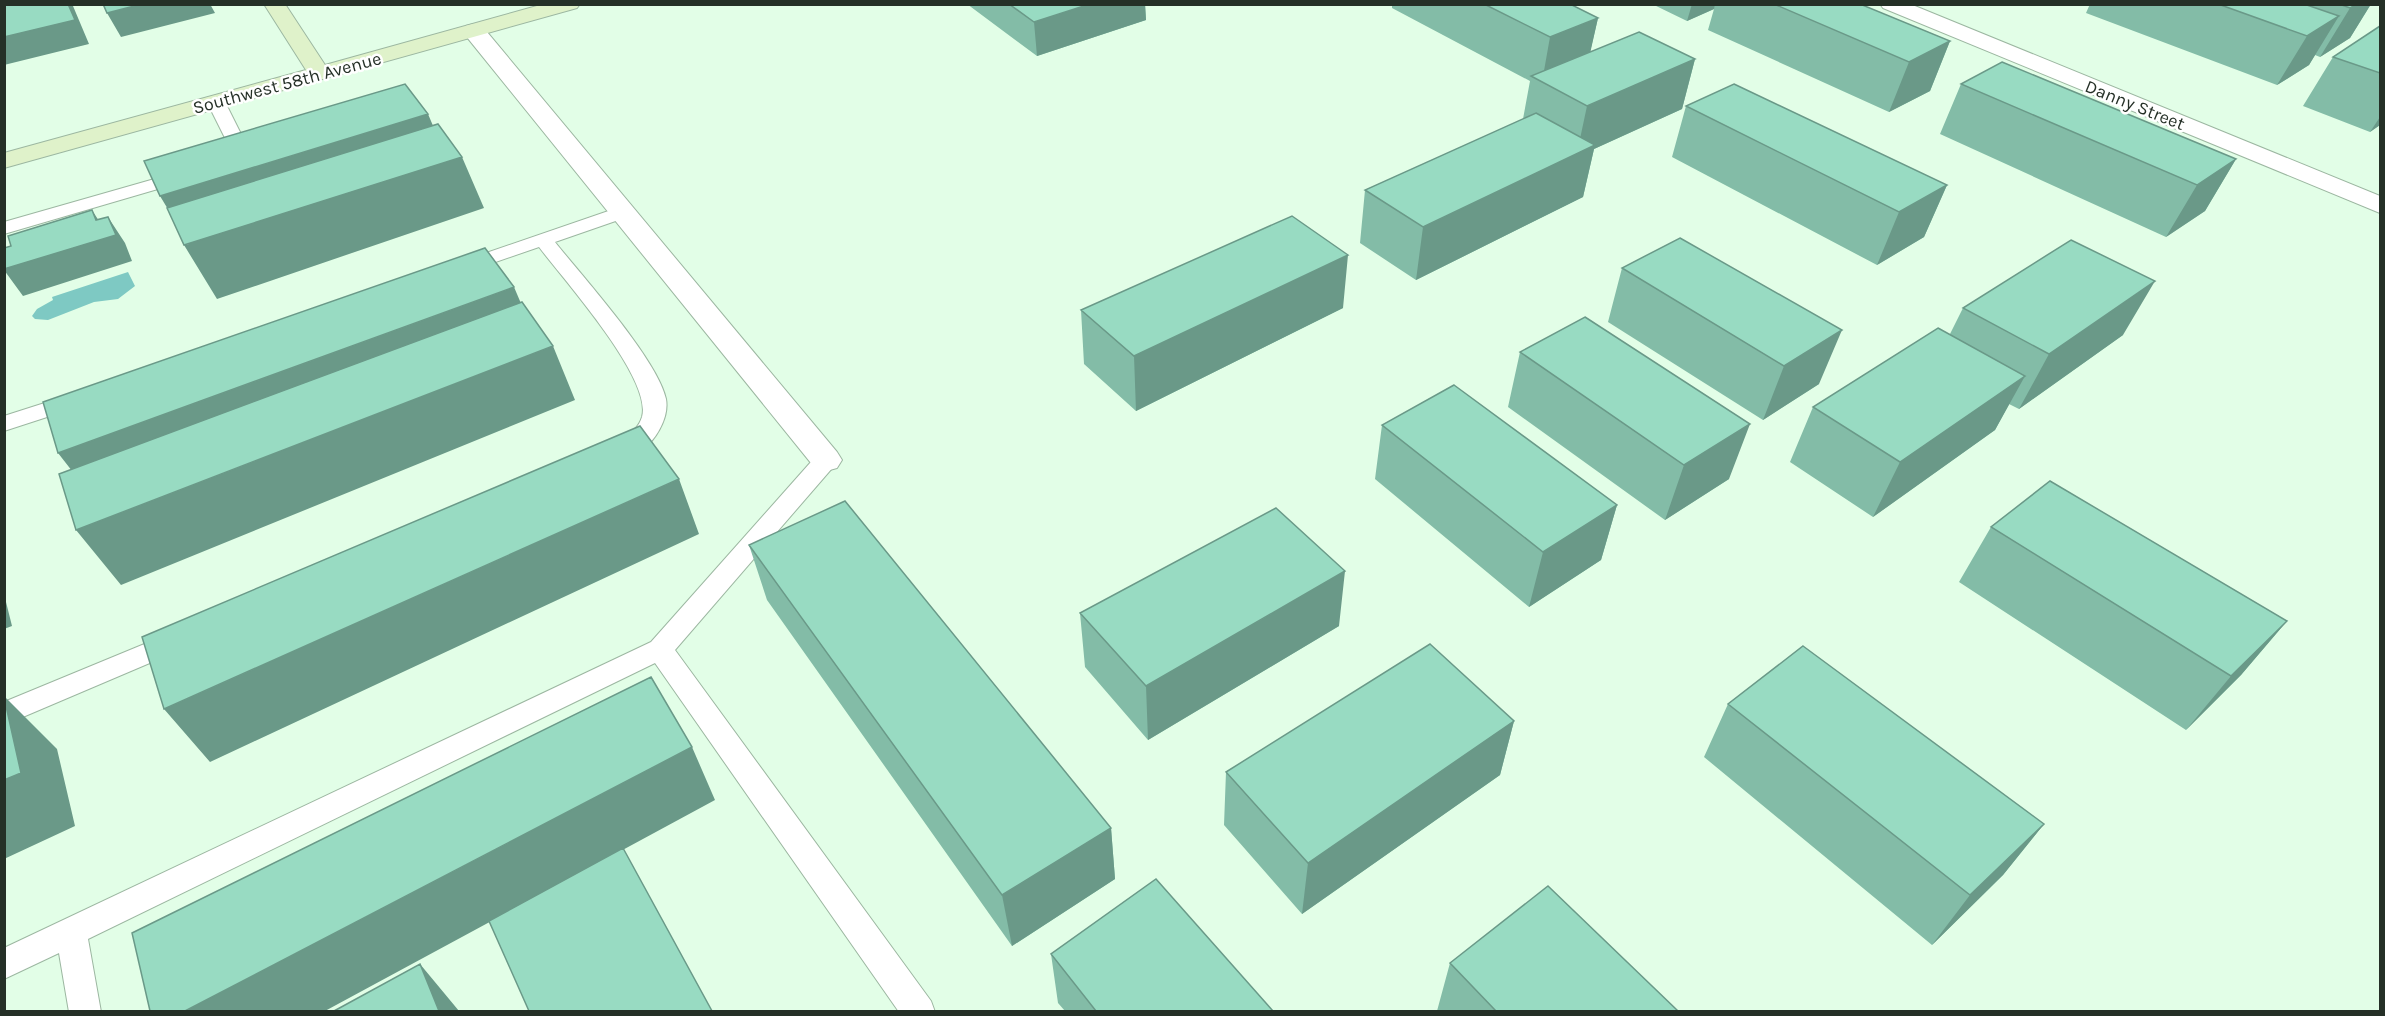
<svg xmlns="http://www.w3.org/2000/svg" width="2385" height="1016" font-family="Karla,sans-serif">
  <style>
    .water { fill: #7ec9c3 }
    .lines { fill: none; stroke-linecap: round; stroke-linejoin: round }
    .service-casing { stroke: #9cb7a1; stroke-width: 2 }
    .minor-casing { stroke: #9cb7a1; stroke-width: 2 }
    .secondary-casing { stroke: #9cb7a1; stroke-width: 2 }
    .service { fill: #fff; fill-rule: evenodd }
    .minor { fill: #fff; fill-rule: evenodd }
    .secondary { fill: #dff2ca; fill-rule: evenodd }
    .wall { fill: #83bca7 }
    .shaded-wall { fill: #6a9988 }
    .building { fill: #98dbc2; stroke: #6a9988; stroke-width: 1.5 }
    .labels { text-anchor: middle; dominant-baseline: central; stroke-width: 5; stroke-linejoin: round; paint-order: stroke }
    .far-street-label { font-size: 18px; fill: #253027; stroke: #fff }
  </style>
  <rect width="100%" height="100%" fill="#e2fee7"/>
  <!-- water -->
  <path class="water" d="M128 272 135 286 118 299 94 302 48 320 35 319 32 316 37 309 53 300 52 297Z"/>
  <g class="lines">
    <defs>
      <path id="service" d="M216 97 225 102 253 158 250 162 244 163 235 158 207 102Z
        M186 170 195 175 192 179 4 234V222Z
        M623 206 632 212 630 216 555 242C582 276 658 360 666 399 669 415 659 434 648 445 639 455 626 462 612 459L608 453C617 438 636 436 642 417 653 379 564 280 539 247L461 274 454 272 451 268 454 264Z
        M76 393 84 395 87 400 84 405 4 431V416Z
        M826 452 834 454 838 460 834 466 675 650 931 1001 935 1012H899L655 663 88 939 101 1012H69L59 953 4 979V948L651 642 818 454Z
        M176 631 185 634 189 641 185 648 4 725V702Z"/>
      <path id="minor" d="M1880 4H1910L2380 196V213L1883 8Z
        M474 24 482 26 837 452 842 460 837 468 826 471 815 468 466 36 463 31 466 26Z"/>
      <path id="secondary" d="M264 4H285L325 65 544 4H580L577 8 4 168V153L306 70Z"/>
    </defs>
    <!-- service casing -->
    <use href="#service" class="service-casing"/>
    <!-- minor casing -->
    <use href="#minor" class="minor-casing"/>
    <!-- secondary casing -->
    <use href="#secondary" class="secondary-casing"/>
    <!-- service -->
    <use href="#service" class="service"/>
    <!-- minor -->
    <use href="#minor" class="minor"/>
    <!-- secondary -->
    <use href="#secondary" class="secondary"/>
  </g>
  <!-- wall -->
  <path class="wall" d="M967 4H1145L1146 20 1037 56Z
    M1392 4H1570L1598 18 1590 52 1695 59 1682 109 1594 149 1583 197 1416 280 1360 243 1365 190 1523 119 1530 81 1392 8Z
    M1652 4H1860L1950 41 1930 91 1889 112 1708 30 1714 9 1687 21Z
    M2090 4H2371L2350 38 2320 57 2315 55 2309 65 2277 85 2086 13Z
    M2380 26V125L2370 132 2303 106 2333 57Z
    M1961 84 2236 159 2205 211 2166 237 1940 134Z
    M1686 106 1947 185 1924 237 1877 265 1672 157Z
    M1622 268 1819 384 1763 420 1608 322Z
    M1343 308 1136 411 1084 364 1081 310Z
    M1963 308 2123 335 2019 409 2009 404 1995 430 1873 517 1790 462 1813 407 1950 334Z
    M1520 352 1729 479 1665 520 1508 407Z
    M1382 425 1617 505 1601 560 1529 607 1375 479Z
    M1991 527 2287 621 2241 675 2186 730 1959 582Z
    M749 545 1111 828 1115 879 1012 946 767 600Z
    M1080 613 1339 626 1148 740 1085 667Z
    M1728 704 2044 824 2003 875 1932 945 1704 757Z
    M1514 721 1500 775 1302 914 1224 825 1226 772Z
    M1051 954 1273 1011H1065L1058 1003Z
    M1450 963 1678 1011H1437Z"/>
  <!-- shaded-wall -->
  <path class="shaded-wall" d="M68 4H72L73 6 89 44 4 65V37Z
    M142 4H210L215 13 121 37 107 13Z
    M1090 4H1145L1146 20 1037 56 1034 22Z
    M1692 4H1715L1714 9 1687 21Z
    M2356 4H2371L2350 38 2320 57 2350 8Z
    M2339 16 2309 65 2277 85 2307 36Z
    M1598 18 1587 67 1542 82 1550 37Z
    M1950 41 1930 91 1889 112 1909 62Z
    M1695 59 1682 109 1594 149 1583 197 1416 280 1423 227 1577 153 1587 106Z
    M428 114 448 161 462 157 484 208 217 299 184 245 189 244 160 196Z
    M2380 117V125L2370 132Z
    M2236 159 2205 211 2166 237 2197 185Z
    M1947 185 1924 237 1877 265 1899 212Z
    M92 210 109 237 108 217 125 243 132 261 23 296 4 270V269L96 220Z
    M1348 255 1343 308 1136 411 1134 356Z
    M2155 281 2123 335 2019 409 2049 354Z
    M514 287 537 341 101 508 58 453Z
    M1842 330 1819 384 1763 420 1784 366Z
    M553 346 575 400 121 585 76 530Z
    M2025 376 1995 430 1873 517 1900 462Z
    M1750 424 1729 479 1665 520 1684 465Z
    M679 479 699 534 210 762 164 709Z
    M1617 505 1601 560 1529 607 1543 552Z
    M1345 571 1339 626 1148 740 1146 686Z
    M4 594 12 626 4 629Z
    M2287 621 2241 675 2186 730 2231 676Z
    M4 696 57 749 75 826 4 859Z
    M1514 721 1500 775 1302 914 1308 863Z
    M692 747 715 800 325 1011H185Z
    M2044 824 2003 875 1932 945 1970 895Z
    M1111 828 1115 879 1012 946 1002 895Z
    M420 964 459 1011H439Z"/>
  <!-- building -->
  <path class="building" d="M4 4H68L75 20 4 37Z
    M103 4H142L107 13Z
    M1009 4H1090L1034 22Z
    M1484 4H1570L1598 18 1550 37Z
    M1774 4H1860L1950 41 1909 62Z
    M2218 4H2304L2339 16 2307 36Z
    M2339 4H2356L2350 8Z
    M2380 26V73L2333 57Z
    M1639 32 1695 59 1587 106 1531 76Z
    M2002 62 2236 159 2197 185 1961 84Z
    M405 84 428 114 160 196 144 161Z
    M1734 84 1947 185 1899 212 1686 106Z
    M1536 113 1595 145 1423 227 1365 190Z
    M438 124 462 157 184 245 167 208Z
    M92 210 96 220 108 217 116 235 4 269V248L11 246 8 236Z
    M1292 216 1348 255 1134 356 1081 310Z
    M1680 238 1842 330 1784 366 1622 268Z
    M2071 240 2155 281 2049 354 1963 308Z
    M485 248 514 287 58 453 43 402Z
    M522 302 553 346 76 530 59 474Z
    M1585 317 1750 424 1684 465 1520 352Z
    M1938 328 2025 376 1900 462 1813 407Z
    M1454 385 1617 505 1543 552 1382 425Z
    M640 426 679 479 164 709 142 637Z
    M2050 481 2287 621 2231 676 1991 527Z
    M845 501 1111 828 1002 895 749 545Z
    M1276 508 1345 571 1146 686 1080 613Z
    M1430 644 1514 721 1308 863 1226 772Z
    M1803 646 2044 824 1970 895 1728 704Z
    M651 677 692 747 185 1011H150L132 933Z
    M4 697 21 773 4 780Z
    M623 848 712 1011H529L489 921Z
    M1156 879 1273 1011H1096L1051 954Z
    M1548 886 1678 1011H1496L1450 963Z
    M420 964 439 1011H334Z"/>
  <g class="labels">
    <!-- far-street labels -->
    <g class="far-street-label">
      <text transform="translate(287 83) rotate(-15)">Southwest 58th Avenue</text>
      <text transform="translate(2135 105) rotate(22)">Danny Street</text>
    </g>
  </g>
  <!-- border -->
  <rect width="2385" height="1016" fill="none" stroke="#253027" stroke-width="12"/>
</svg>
